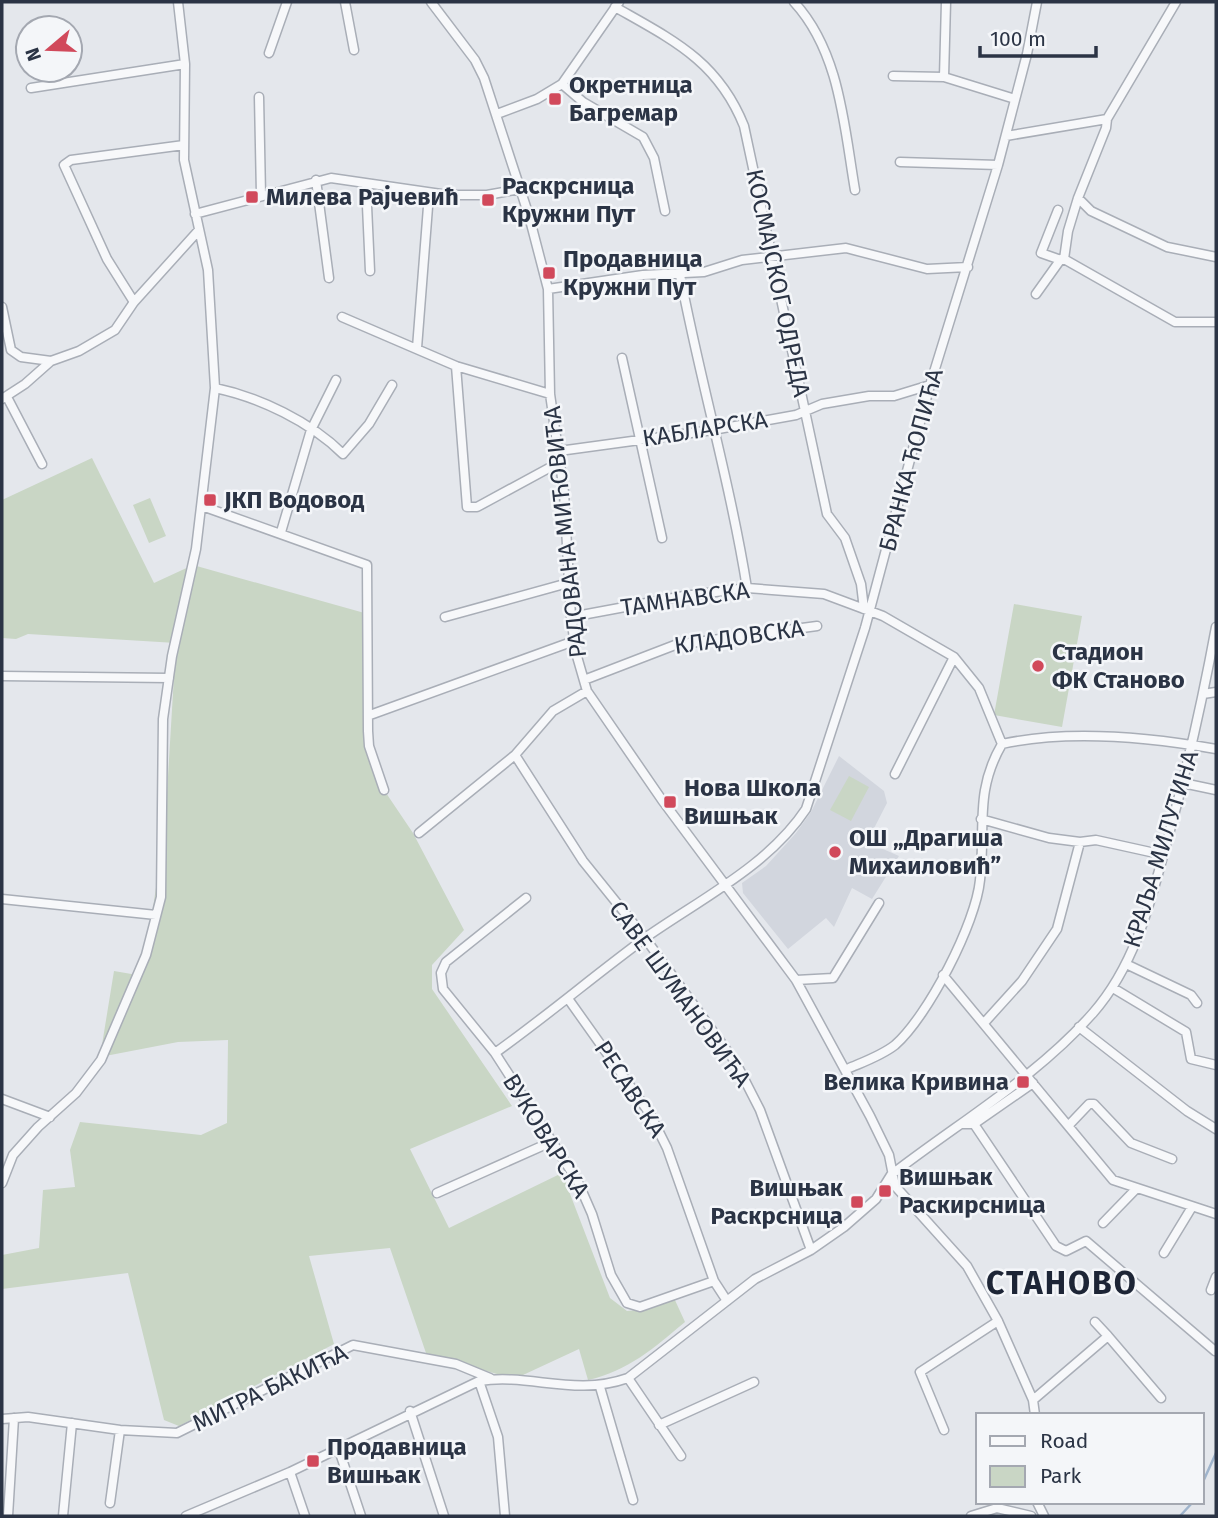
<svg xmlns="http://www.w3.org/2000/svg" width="1218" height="1518" font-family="'Fira Sans',sans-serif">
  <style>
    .built { fill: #d2d6de }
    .green { fill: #c9d6c5 }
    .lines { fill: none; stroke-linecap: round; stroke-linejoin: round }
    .stream { stroke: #9fb4cc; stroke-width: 2.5 }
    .minor-casing { stroke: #a9aeb7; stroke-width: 11 }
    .minor { stroke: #f7f8fa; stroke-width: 8 }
    .poi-dot { fill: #d1495b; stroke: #f4f6f9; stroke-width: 2.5 }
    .labels { text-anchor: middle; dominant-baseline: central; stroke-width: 5; stroke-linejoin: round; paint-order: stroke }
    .poi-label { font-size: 24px; font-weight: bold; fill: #2b3445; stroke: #f4f6f9; text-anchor: start }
    .street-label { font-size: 24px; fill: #2b3445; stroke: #f4f6f9 }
    .district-label { font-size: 32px; font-weight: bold; letter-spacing: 2px; fill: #1d2536; stroke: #f4f6f9 }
  </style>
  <rect width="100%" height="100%" fill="#e4e7ec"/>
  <!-- built -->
  <path class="built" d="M839 756 884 791 887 803 867 842 899 856 872 899 852 888 834 927 826 918 788 949 743 893 742 883 766 866 796 833 811 812Z"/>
  <!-- green -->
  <path class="green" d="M92 458 154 583 193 565 368 614V731L384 790 413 833 464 930 432 965V989L512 1106 410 1149 449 1228 562 1173 610 1298 627 1311 649 1309 674 1298 685 1322C654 1348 628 1371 588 1380L579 1349 523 1375 507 1377 426 1353 390 1248 309 1256 334 1344 179 1426 164 1420 128 1273 2 1289V1255L39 1248 43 1190 75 1187 70 1150 80 1122 201 1135 227 1123 228 1040 178 1042 100 1057 114 971 143 976 165 826 176 643 28 634 16 639 2 638V500Z
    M150 498 166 536 149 543 133 505Z
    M1014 604 1082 616 1062 727 994 715Z
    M849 776 869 787 851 821 830 810Z"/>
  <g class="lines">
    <!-- stream -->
    <path class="stream" d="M1202 1484 1216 1453
      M1180 1516 1193 1502"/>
    <defs>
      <path id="minor" d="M345 2 354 50
        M431 2 475 60 484 78 529 216 548 289 550 394 564 492 571 617 576 653 587 691 662 800 796 980 870 1116 889 1155 895 1186 967 1266 998 1321 1033 1400 1035 1415
        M794 2C840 52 844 126 855 190
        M615 7C673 40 718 61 744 126L827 514 845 538 861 584 864 609
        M269 53 287 2
        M893 76 944 77 1015 99
        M944 77 946 2
        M562 84 583 102 643 137 654 158 665 211
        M31 88 185 64
        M259 97 261 195
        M497 114 537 99 562 84 619 2
        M1006 136 1107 119 1176 2
        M900 162 998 165
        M316 180 329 278
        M366 184 370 271
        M1078 198 1091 211 1167 247 1216 257
        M195 214 331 178 448 195H487L520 189
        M1058 259 1041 253 1058 210
        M1064 259 1175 322H1216
        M1064 259 1068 231 1078 198 1106 128 1107 119
        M680 275C700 380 730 482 747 588
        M548 289 643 275 704 272 742 260 846 248 927 269 968 267
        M1036 294 1061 259
        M134 302 107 259 64 165 71 160 184 145
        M2 307 11 350 21 357 51 361
        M342 317 456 366 550 394
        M417 348 429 194
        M622 358 662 538
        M456 366 467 507H477L560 462
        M215 388C259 397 311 422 343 454L369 424 392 385
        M7 397 42 464
        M2 399 25 384 51 361 79 351 115 330 134 302 199 230
        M559 451 713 430 796 415 822 404 869 396H894L930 385
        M202 506 367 565 368 731 369 746 384 790
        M281 532 311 430 336 380
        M445 617 568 583
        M571 617 684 596 747 588 824 594 883 616 954 657 979 688 1002 744
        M2 676 169 678
        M584 680 675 645 817 626
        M1203 694 1216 692
        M370 715 574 641
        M515 755 583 861 645 938 736 1063 760 1110 811 1250
        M895 774 954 657
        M1183 783 1216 790
        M981 819 1049 838 1080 842 1096 840 1164 855
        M419 833 515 755 553 711 587 691
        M526 898 446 962 441 973 443 989 495 1053 578 1182 592 1214 611 1275 627 1303 640 1307 714 1281
        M2 899 156 915
        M1126 964 1191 995 1197 1003
        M943 975 1113 1180 1216 1214
        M796 980 833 978 879 903
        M1113 988 1186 1032 1191 1059 1216 1065
        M569 1000 650 1114 667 1148 714 1281 727 1301
        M984 1023 1022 981 1057 929 1080 842
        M1079 1027 1187 1111 1216 1129
        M495 1053C547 1016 596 974 648 936 701 899 769 865 806 809L865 628 930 385 998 165 1027 54 1037 2
        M847 1069C863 1062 881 1056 895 1045 928 1016 976 923 980 880 986 828 974 792 1002 744 1070 729 1148 737 1216 749
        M2 1099 50 1117
        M961 1124H974L1056 1246 1066 1251 1086 1241 1215 1351
        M974 1124 1033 1083
        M1069 1125 1089 1104H1094L1131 1143 1172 1159
        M2 1183 13 1155 38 1127 76 1093 101 1060 146 955 161 897 163 719 172 656 196 549 215 388 208 270 184 160 185 64 178 2
        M437 1193 551 1142
        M1103 1223 1136 1189
        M1164 1253 1192 1207
        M1211 1290 1216 1277
        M1108 1336 1161 1398
        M628 1378 681 1456
        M479 1381 498 1437 505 1516
        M600 1387 633 1500
        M1033 1400 1108 1336 1095 1322
        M410 1411 444 1516
        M2 1419 28 1417 120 1430 177 1433 353 1345 456 1364 490 1378
        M659 1425 754 1382
        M944 1430 920 1372 998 1321
        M338 1447 361 1516
        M290 1472 305 1516
        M1037 1502 1044 1516
        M110 1503 120 1430
        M8 1516 14 1418
        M63 1516 72 1423
        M186 1516 290 1472 479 1381C531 1373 574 1397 628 1378L755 1279 811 1250 844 1227 876 1199 891 1175C958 1123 1037 1077 1093 1013 1137 963 1152 896 1169 834 1188 765 1203 697 1216 627
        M971 1516 997 1508 1031 1516"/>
    </defs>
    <!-- minor casing -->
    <use href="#minor" class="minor-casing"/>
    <!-- minor -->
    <use href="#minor" class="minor"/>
  </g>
  <!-- markers -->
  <g class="poi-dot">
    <rect x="548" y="92" width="14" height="14" rx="3.5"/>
    <rect x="245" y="190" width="14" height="14" rx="3.5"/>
    <rect x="481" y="193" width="14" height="14" rx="3.5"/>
    <rect x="542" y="266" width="14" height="14" rx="3.5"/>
    <rect x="203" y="493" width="14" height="14" rx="3.5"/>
    <circle cx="1038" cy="666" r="7"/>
    <rect x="663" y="795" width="14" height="14" rx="3.5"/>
    <circle cx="835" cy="852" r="7"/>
    <rect x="1016" y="1075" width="14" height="14" rx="3.5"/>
    <rect x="878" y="1184" width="14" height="14" rx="3.5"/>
    <rect x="850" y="1195" width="14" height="14" rx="3.5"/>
    <rect x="306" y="1454" width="14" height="14" rx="3.5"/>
  </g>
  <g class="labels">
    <!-- poi labels -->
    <g class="poi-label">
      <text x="569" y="85">Окретница<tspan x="569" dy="28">Багремар</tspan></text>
      <text x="502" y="186">Раскрсница<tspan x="502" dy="28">Кружни Пут</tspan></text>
      <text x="266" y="197">Милева Рајчевић</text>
      <text x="563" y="259">Продавница<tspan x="563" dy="28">Кружни Пут</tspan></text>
      <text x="224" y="500">ЈКП Водовод</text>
      <text x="1052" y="652">Стадион<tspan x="1052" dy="28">ФК Станово</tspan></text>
      <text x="684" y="788">Нова Школа<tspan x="684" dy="28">Вишњак</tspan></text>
      <text x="849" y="838">ОШ „Драгиша<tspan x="849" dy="28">Михаиловић”</tspan></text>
      <text x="1009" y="1082" text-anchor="end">Велика Кривина</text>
      <text x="899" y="1177">Вишњак<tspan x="899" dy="28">Раскирсница</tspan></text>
      <text x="843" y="1188" text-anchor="end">Вишњак<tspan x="843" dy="28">Раскрсница</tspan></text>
      <text x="327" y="1447">Продавница<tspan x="327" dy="28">Вишњак</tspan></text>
    </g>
    <!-- street labels -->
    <g class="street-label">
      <text transform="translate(778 283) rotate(78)">КОСМАЈСКОГ ОДРЕДА</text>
      <text transform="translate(705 429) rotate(-9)">КАБЛАРСКА</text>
      <text transform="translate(911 460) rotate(-75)">БРАНКА ЋОПИЋА</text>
      <text transform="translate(565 532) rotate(-96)">РАДОВАНА МИЋОВИЋА</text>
      <text transform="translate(685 599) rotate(-8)">ТАМНАВСКА</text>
      <text transform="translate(739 637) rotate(-8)">КЛАДОВСКА</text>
      <text transform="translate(1161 849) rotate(-73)">КРАЉА МИЛУТИНА</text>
      <text transform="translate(680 994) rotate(54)">САВЕ ШУМАНОВИЋА</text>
      <text transform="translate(630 1089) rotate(57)">РЕСАВСКА</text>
      <text transform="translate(546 1136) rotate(58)">ВУКОВАРСКА</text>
      <text transform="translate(270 1388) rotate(-26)">МИТРА БАКИЋА</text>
    </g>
    <!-- district labels -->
    <g class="district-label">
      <text x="1062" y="1283">СТАНОВО</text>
    </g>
  </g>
  <!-- border -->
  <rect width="1218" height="1518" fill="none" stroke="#2b3445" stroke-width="7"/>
  <!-- legend -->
  <rect x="976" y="1413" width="228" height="91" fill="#f4f6f9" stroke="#a4a8b1" stroke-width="2"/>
  <rect x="990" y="1436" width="35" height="10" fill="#f7f8fa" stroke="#a4a8b1" stroke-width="2"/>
  <text x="1040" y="1448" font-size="21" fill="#2b3445">Road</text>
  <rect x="990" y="1466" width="35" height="21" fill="#c9d6c5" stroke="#a4a8b1" stroke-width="2"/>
  <text x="1040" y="1483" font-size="21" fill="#2b3445">Park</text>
  <!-- north arrow -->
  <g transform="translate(49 49) rotate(251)"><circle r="33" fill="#f4f6f9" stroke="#a4a8b1" stroke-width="2"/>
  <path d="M0-5L12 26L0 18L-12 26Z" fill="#d1495b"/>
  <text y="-10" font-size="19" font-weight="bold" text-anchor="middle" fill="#2b3445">N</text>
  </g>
  <!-- scale -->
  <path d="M980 46v10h116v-10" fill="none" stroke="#2b3445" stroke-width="3.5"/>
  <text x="990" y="46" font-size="21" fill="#2b3445" stroke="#f4f6f9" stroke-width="5" paint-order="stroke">100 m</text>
</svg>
